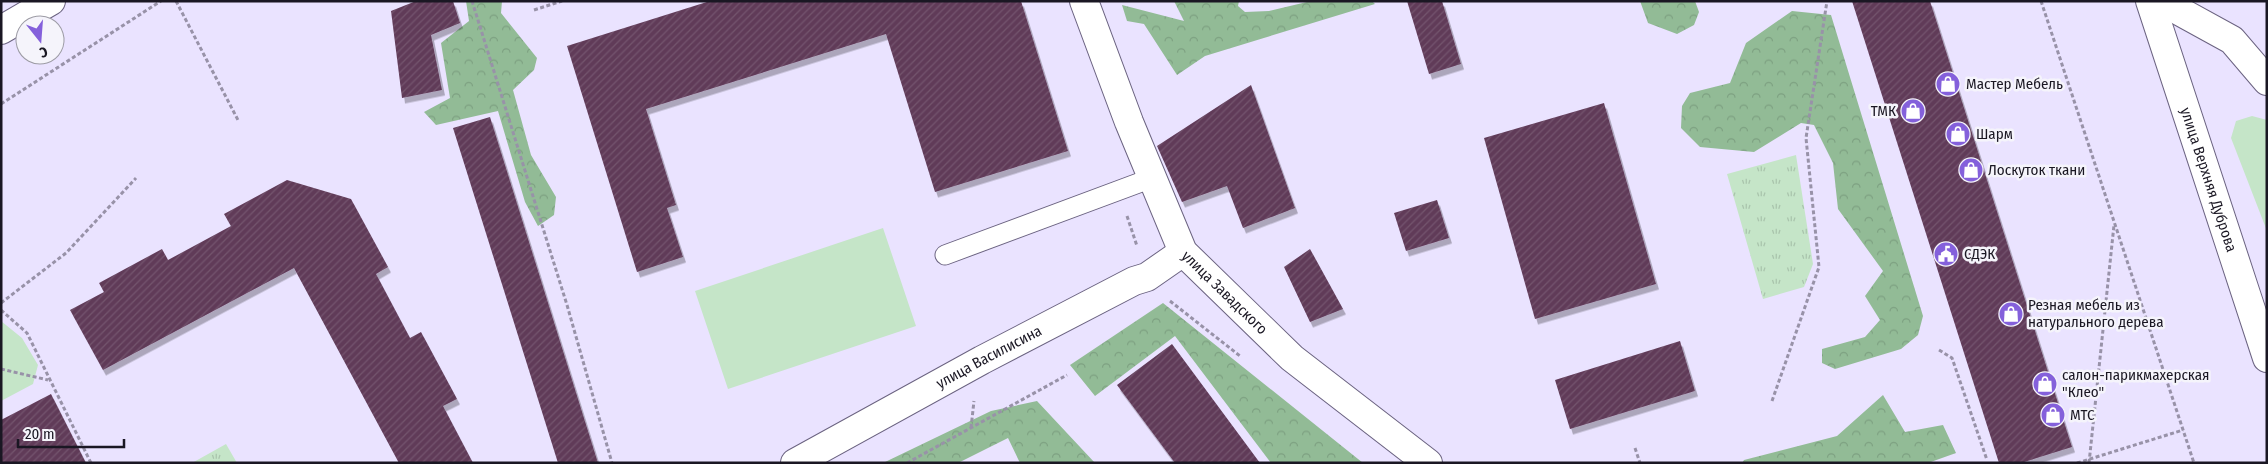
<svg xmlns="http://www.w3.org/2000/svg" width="2268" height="464" font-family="'Fira Sans Condensed',sans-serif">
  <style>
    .grass { fill: #c5e5c8 }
    .forest { fill: url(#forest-crowns) }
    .park { fill: url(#park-tufts) }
    .building { fill: url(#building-hatch); filter: url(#shadow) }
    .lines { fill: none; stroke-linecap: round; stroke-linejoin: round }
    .service-casing { stroke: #6b6381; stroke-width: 21 }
    .minor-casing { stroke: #6b6381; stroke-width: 30 }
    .tertiary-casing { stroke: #6b6381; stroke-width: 30 }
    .secondary-casing { stroke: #6b6381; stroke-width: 30 }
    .path { stroke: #9892a8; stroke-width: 3; stroke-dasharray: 4 2.5; stroke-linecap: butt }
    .service { stroke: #fff; stroke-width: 19 }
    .minor { stroke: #fff; stroke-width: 28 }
    .tertiary { stroke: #fff; stroke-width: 28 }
    .secondary { stroke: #fff; stroke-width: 28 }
    .labels { text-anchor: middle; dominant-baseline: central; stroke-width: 5; stroke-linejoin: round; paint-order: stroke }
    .poi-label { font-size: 15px; fill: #1a1723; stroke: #f5f4fb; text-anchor: start }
    .street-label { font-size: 15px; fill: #1a1723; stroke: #f5f4fb }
  </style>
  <defs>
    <pattern id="forest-crowns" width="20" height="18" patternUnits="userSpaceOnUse" patternTransform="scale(1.25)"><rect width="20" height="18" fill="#92bb96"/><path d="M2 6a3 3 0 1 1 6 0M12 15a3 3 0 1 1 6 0" fill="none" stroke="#7da081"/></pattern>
    <pattern id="park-tufts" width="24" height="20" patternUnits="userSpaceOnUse" patternTransform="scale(1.25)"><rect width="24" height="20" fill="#c5e5c8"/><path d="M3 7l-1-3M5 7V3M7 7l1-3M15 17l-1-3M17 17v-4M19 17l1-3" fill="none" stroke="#a9c4ac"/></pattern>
    <pattern id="building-hatch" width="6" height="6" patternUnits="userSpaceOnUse" patternTransform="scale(1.25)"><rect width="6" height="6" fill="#613b59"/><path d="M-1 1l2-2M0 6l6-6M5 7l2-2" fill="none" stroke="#73546d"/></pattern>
    <filter id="shadow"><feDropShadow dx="3" dy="5.5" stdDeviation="0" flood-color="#0004"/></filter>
  </defs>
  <rect width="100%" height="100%" fill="#eae3ff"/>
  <!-- grass -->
  <path class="grass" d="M2252 116 2267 120V231L2231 138 2236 121Z
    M883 228 916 326 728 389 695 291Z
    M1 321 22 338 38 365 33 384 1 401Z"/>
  <!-- forest -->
  <path class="forest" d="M466 1H502L501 13 537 58 534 70 513 90 531 155 556 197 554 215 538 226 525 202 498 111 436 125 424 112 450 98 441 43 469 21Z
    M1174 1H1239L1238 6 1245 12 1269 11 1311 1H1372L1375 4 1205 56 1177 75 1144 24 1127 21 1122 5 1184 21Z
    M1640 1H1695L1699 12 1694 25 1677 34 1648 23Z
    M1792 11 1831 15 1923 316 1918 335 1901 349 1835 369 1822 363V349L1865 337 1880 320 1865 296 1883 271 1838 209 1833 163 1814 125 1801 123 1754 152 1700 147 1681 128 1682 106 1690 93 1730 83 1746 43Z
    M1163 303 1363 463H1271L1175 336 1095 396 1070 365Z
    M1883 395 1905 432 1943 425 1956 453 1928 463H1742L1744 460 1837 436Z
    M1037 401 1095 463H1020L1008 438 958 463H883L991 411Z"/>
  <!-- park -->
  <path class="park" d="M1796 155 1813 264 1804 287 1763 299 1727 174Z
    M226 444 237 463H192Z"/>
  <!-- building -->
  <path class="building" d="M416 1H453L460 23 431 35 442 90 402 98 391 11Z
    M710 1H1021L1068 151 935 192 886 34 646 109 676 205 667 208 683 257 637 272 567 46Z
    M1407 1H1442L1461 64 1429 74Z
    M1852 1H1930L2072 447 2021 463H1999Z
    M1251 85 1295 208 1243 228 1227 186 1182 202 1157 146Z
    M1604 103 1656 284 1535 319 1484 138Z
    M490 117 598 463H558L453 128Z
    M287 180 351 199 388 267 376 274 410 338 421 332 457 399 443 406 473 463H399L294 268 103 370 70 310 104 292 99 283 162 249 168 260 231 226 224 214Z
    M1437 200 1449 238 1406 251 1394 213Z
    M1310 249 1343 309 1310 322 1284 267Z
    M1680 341 1695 391 1570 429 1555 380Z
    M1172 344 1260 463H1175L1117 385Z
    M51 394 86 463H1V420Z"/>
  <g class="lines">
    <defs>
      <path id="service" d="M945 255 1152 178"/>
      <path id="minor" d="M2161 1 2232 40 2267 81"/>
      <g id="tertiary">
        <path id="s1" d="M1084 1 1129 122 1183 252 1292 358 1428 463"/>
        <path d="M1 30 51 1"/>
        <path id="s2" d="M795 463 982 360 1134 281 1147 277 1183 252"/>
      </g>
      <g id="secondary">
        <path id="s3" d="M2150 1 2267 358"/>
      </g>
    </defs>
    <!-- service casing -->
    <use href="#service" class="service-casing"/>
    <!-- minor casing -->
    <use href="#minor" class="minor-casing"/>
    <!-- tertiary casing -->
    <use href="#tertiary" class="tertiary-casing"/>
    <!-- secondary casing -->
    <use href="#secondary" class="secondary-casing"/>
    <!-- path -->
    <path class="path" d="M176 1 239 122
      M472 1 567 305 612 463
      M2041 1 2194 463
      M534 10 562 1
      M1 104 161 1
      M1127 216 1137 246
      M1170 301 1240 356
      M1 303 66 253 136 178
      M1 310 27 333 91 463
      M1939 350 1952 358 1987 460
      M1 369 48 380
      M1772 401 1819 267 1806 138 1827 1
      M971 428 974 401
      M1635 448 1640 463
      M907 463 1067 375
      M2077 463 2183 430
      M2089 463 2114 225"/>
    <!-- service -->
    <use href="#service" class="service"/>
    <!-- minor -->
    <use href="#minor" class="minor"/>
    <!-- tertiary -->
    <use href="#tertiary" class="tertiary"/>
    <!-- secondary -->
    <use href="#secondary" class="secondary"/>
  </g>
  <!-- icons -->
  <defs>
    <symbol id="shop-disc" viewBox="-11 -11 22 22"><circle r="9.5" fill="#8460db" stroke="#f5f4fb"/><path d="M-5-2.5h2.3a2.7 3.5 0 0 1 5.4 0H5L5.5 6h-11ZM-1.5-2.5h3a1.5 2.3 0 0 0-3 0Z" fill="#fff"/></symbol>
    <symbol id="civic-disc" viewBox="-11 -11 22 22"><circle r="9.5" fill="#8460db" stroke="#f5f4fb"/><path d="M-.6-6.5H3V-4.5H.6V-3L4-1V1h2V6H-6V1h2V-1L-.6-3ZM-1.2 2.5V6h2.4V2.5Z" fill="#fff"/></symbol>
  </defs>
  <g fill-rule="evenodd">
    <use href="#shop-disc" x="1934" y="70" width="28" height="28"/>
    <use href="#shop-disc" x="1899" y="97" width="28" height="28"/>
    <use href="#shop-disc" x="1944" y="120" width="28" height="28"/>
    <use href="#shop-disc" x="1957" y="156" width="28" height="28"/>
    <use href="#civic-disc" x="1932" y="240" width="28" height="28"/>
    <use href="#shop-disc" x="1997" y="300" width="28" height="28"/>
    <use href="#shop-disc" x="2031" y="370" width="28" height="28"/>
    <use href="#shop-disc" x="2039" y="401" width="28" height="28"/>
  </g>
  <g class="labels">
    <!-- poi labels -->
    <g class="poi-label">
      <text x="1966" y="84">Мастер Мебель</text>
      <text x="1896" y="111" text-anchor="end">ТМК</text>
      <text x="1976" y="134">Шарм</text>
      <text x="1988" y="170">Лоскуток ткани</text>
      <text x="1964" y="254">СДЭК</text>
      <text x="2028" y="305">Резная мебель из<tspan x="2028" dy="17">натурального дерева</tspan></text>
      <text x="2062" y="375">салон-парикмахерская<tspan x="2062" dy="17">"Клео"</tspan></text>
      <text x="2070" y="415">МТС</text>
    </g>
    <!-- street labels -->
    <g class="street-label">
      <text stroke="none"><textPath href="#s3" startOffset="188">улица Верхняя Дуброва</textPath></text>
      <text stroke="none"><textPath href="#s1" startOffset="328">улица Завадского</textPath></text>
      <text stroke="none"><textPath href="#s2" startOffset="221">улица Василисина</textPath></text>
    </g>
  </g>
  <!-- border -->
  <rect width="2268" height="464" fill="none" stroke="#1a1723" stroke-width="5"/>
  <!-- north arrow -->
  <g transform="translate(40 40) rotate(163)"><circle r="24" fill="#f5f4fb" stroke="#9d9ca5"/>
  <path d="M0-4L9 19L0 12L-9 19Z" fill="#8460db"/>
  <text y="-8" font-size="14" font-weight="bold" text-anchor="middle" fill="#1a1723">С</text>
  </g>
  <!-- scale -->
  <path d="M18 439v8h106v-8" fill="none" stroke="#1a1723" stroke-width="2.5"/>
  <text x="25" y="439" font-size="15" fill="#1a1723" stroke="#f5f4fb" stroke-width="4" paint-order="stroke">20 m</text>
</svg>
